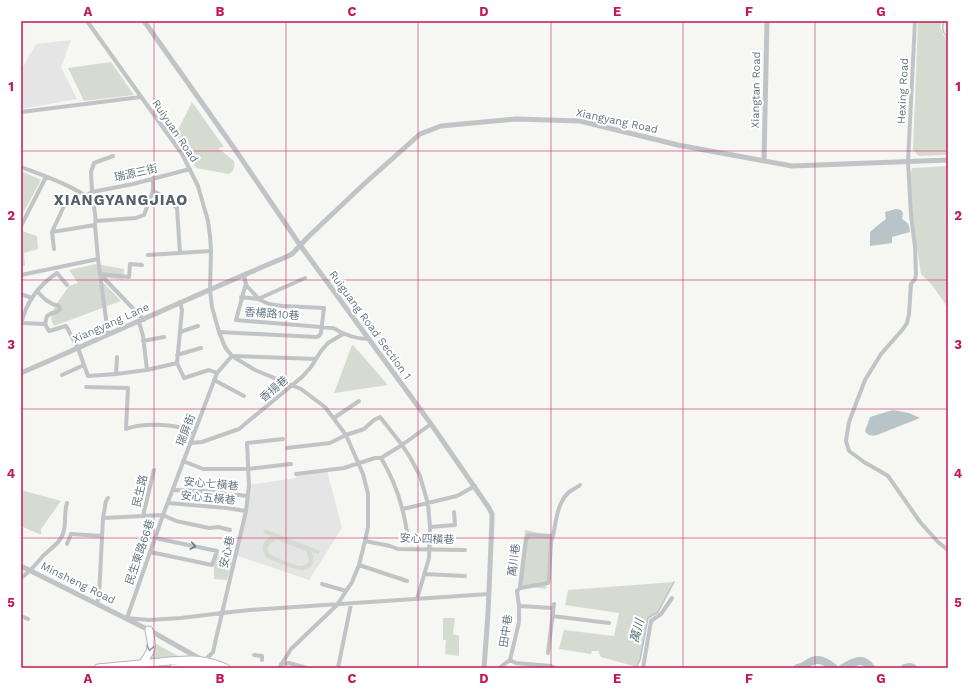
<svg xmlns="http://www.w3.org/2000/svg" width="969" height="689" font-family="'Work Sans','Noto Sans TC',sans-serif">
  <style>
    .built { fill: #e4e5e4 }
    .green { fill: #d6dbd2; fill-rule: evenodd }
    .water { fill: #b8c4c8 }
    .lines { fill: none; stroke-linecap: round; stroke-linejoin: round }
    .stream { stroke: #b8c4c8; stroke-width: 1.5 }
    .river { stroke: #b8c4c8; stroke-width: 8 }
    .primary-casing { stroke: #b1b6ba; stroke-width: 9 }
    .minor { stroke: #c0c4c7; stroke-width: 4 }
    .tertiary { stroke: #c0c4c7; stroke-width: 5 }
    .primary { stroke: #fff; stroke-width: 7 }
    .oneway { stroke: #667783 }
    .oneway2 { stroke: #94a0a8 }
    .grid { fill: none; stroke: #c2185b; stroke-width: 1; stroke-opacity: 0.55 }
    .labels { text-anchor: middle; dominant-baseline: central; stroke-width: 4; stroke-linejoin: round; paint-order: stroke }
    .street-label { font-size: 11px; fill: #667783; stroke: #fff }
    .water-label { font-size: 12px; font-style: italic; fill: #62787f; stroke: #fff }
    .district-label { font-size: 15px; font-weight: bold; letter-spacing: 1px; fill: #546068; stroke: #fff }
    .neatline { fill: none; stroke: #c2185b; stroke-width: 1.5 }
    .grid-label { font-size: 13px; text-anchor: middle; font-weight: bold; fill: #c2185b }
  </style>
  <rect width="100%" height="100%" fill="#f6f6f3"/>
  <!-- built -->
  <path class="built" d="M71 40 61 67 77 99 21 109V70L36 44Z
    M327 471 342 528 309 580 235 555 246 511 249 485 296 478V474Z"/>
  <!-- green -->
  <path class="green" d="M918 21H943L940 26 944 36 948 39V155L919 156 913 150Z
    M111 62 134 95 84 101 68 68Z
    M192 102 224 147 218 148 234 161C235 167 234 171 229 174L196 168 176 134Z
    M948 166V308L932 285 921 274 912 216 910 176 912 168Z
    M21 171 41 180 21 217Z
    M22 231 37 236 38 249 24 253 25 266H21Z
    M96 264 124 269 123 280 98 277 121 301 54 326 51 320 52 313 57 303 69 286 78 283 69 270Z
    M352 345H353L388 385 334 393Z
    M21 490 61 501 41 529V535L21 526Z
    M265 529 320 551 319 554 312 552C312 555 314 559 313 562 313 566 308 570 304 570 297 571 275 561 267 558 260 549 262 542 271 536L263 533ZM277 540 306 551 309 560C308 563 306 565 302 566 298 567 271 556 269 553 267 549 268 547 270 543Z
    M525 530 554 536 546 589 518 585Z
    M218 554 219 557 232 562 227 580 214 579V565Z
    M674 582 658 612 648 618 640 660 637 667 601 657 598 651H592L591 654 559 649 564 630 614 636 619 613 565 605 568 590Z
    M443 618H455L453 634 459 636V656L445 654 446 640H443Z
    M153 642 178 656 151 659 154 652Z"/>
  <!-- water -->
  <path class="water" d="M896 209 901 210 903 213 902 219C909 223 909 225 910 232L892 237V243L870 246V232L878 225 886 219 885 212Z
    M893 410 909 413 920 418 877 435C871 436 868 436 865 431L870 417Z"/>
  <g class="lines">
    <!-- stream -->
    <path class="stream" d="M944 21C942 27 942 33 948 37
      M636 668 640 660 648 618 658 612 674 582"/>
    <!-- river -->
    <path class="river" d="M798 668C803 667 805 665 810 662 819 657 827 662 834 668
      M843 668C853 662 863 656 871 668
      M905 668 910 667 913 668"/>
    <defs>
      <path id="primary" d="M142 664C153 649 153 648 149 630
        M98 668C115 666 133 665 150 663 178 660 200 656 226 668
        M174 668 195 666 208 668"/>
    </defs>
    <!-- primary casing -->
    <use href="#primary" class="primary-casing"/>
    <!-- minor -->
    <path class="minor" d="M87 21 182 154 198 186 208 221 210 236 211 251 210 290 212 307 219 332 225 347 232 356 255 370 301 389 325 407 346 435 363 474 368 494V527L365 541 359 565 352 582 337 605 291 649 279 668
      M915 21 908 162 911 215 915 247 916 274 915 279 911 284 909 314 907 323 903 329 881 354 865 380 849 422 846 441 849 451 864 462 878 470 888 476 920 522 938 542 948 550
      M21 112 141 97
      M21 167C36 173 87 190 93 204 95 209 96 220 95 225L98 259 108 334
      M153 191 163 196 177 208 180 253
      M92 192 91 172 94 163 113 156
      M86 196 92 192 133 184 190 169
      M96 221 136 218 144 215 153 191V178
      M21 226 46 177
      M52 232 95 225
      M54 249 52 232 64 206
      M148 255 211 251
      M100 274 144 320
      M100 274 129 277 130 264 142 265
      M21 275 98 259
      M244 275 246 285 258 298
      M246 283 236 320 333 328C338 330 341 333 345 334 352 337 361 339 369 339
      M37 291C43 298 49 304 59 306L60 309 57 312 52 313 47 316 45 324
      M21 294 32 298
      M258 299 305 278
      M180 302 182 310 177 363 184 378 209 370 217 373
      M139 322 143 336 147 370
      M21 323 45 324 49 331 66 326 78 348 88 376 116 374 147 370 177 363
      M21 324C26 303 39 285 57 273L67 285
      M180 332 198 326
      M219 332 316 337 319 336 321 333 324 308 282 306 269 304 258 299 241 297
      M143 341 164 337
      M177 355 201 348
      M316 359 232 356 217 373 163 515 127 618 149 620 181 618 222 613 250 610 489 594
      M116 374 117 357
      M62 375 84 365
      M214 380 244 396
      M86 387 128 388 126 429C141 423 167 424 182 428 186 429 190 432 194 433
      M334 418 359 401
      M190 443 202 442 239 429 302 377 311 367 321 351 328 343 343 334
      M287 448 330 443 346 435 364 429 374 420 380 417 388 427 402 445 410 457 420 476 428 504 430 527 429 558 417 599
      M381 458C395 481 403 505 407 532
      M183 461 203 469H248L291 464
      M296 474 344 468 375 458H381L402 445 431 424
      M173 490 203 491 248 496
      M168 503 227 508 246 511
      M403 509 457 496 475 486
      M143 516 154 470
      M103 518 163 515 176 521 209 528 218 527 230 530
      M430 527 455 525 454 512
      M553 536C556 522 557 503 569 492 572 490 576 488 580 485
      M365 541 390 546 398 549 465 550
      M67 544 71 534 102 536
      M150 552 212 565 217 551 155 538
      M359 565 407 581
      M424 574 465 576
      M21 578C31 571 35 565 43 556 51 548 62 542 64 530 66 521 64 512 67 503
      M322 584 346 591
      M97 603 99 596 103 518 106 501 108 498
      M519 606 553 608
      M21 616 28 619
      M552 616 609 623
      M548 653 554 604
      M254 655 262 656V660
      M510 660 516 663 551 666 555 668
      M204 661 213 652 215 643 246 511 249 485 247 443 283 439
      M281 664 289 663 307 668
      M338 668 351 604
      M499 668 510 660 519 622V606L517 591 520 588 526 540 528 535 553 536 551 541 549 580 548 583 520 588
      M643 668 651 621 661 614 672 598"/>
    <!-- tertiary -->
    <path class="tertiary" d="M144 21 234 148 300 245 431 424 489 508 492 514V520L488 614 484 668
      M764 160 767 21
      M21 373C109 335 197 294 286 257L292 254 308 237 364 184 420 134 441 126 516 119 580 121 678 145 792 166 948 160
      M21 566 149 630 204 661 212 668"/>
    <!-- primary -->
    <use href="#primary" class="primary"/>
  </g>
  <!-- one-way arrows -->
  <defs><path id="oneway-chevron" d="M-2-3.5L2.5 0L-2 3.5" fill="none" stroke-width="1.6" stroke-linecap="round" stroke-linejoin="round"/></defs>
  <use class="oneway" href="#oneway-chevron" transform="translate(193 546) rotate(12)"/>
  <use class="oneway2" href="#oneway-chevron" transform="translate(150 648) rotate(101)"/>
  <!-- grid -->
  <path class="grid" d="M154 21V668M286 21V668M418 21V668M551 21V668M683 21V668M815 21V668M21 151H948M21 280H948M21 409H948M21 538H948"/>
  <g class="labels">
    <!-- street labels -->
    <g class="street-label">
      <text transform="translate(756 90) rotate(-89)">Xiangtan Road</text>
      <text transform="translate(903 91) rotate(-87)">Hexing Road</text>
      <text transform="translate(617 121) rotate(12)">Xiangyang Road</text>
      <text transform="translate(175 131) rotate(56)">Ruiyuan Road</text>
      <text transform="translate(136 173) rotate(-13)">瑞源三街</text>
      <text transform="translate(272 314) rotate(4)">香楊路10巷</text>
      <text transform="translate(111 323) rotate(-24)">Xiangyang Lane</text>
      <text transform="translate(370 325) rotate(54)">Ruiguang Road Section 1</text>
      <text transform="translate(274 389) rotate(-40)">香揚巷</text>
      <text transform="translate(186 430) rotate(-69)">瑞屏街</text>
      <text transform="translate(211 484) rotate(5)">安心七橫巷</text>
      <text transform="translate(140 491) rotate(-77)">民生路</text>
      <text transform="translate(208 498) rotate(5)">安心五橫巷</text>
      <text transform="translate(427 539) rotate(2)">安心四橫巷</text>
      <text transform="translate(140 552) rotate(-71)">民生東路66巷</text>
      <text transform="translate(227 552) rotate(-77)">安心巷</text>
      <text transform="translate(514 560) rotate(-83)">萬川巷</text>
      <text transform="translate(78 583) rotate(26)">Minsheng Road</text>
      <text transform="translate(506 631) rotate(-81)">田中巷</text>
    </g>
    <!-- water labels -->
    <g class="water-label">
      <text transform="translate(637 631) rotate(-76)">萬川</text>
    </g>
    <!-- district labels -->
    <g class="district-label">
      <text x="121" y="200">XIANGYANGJIAO</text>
    </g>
  </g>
  <!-- border -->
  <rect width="969" height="689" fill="none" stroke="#ffffff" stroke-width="44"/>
  <rect x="22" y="22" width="925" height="645" class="neatline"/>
  <g class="grid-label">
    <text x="88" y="16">A</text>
    <text x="220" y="16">B</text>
    <text x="352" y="16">C</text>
    <text x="484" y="16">D</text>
    <text x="617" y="16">E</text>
    <text x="749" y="16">F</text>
    <text x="881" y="16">G</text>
    <text x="11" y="91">1</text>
    <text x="958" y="91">1</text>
    <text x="11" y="220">2</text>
    <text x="958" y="220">2</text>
    <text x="11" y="349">3</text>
    <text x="958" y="349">3</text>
    <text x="11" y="478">4</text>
    <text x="958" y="478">4</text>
    <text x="11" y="607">5</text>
    <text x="958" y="607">5</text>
    <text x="88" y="683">A</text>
    <text x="220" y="683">B</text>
    <text x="352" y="683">C</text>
    <text x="484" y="683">D</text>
    <text x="617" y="683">E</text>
    <text x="749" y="683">F</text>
    <text x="881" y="683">G</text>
  </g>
</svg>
